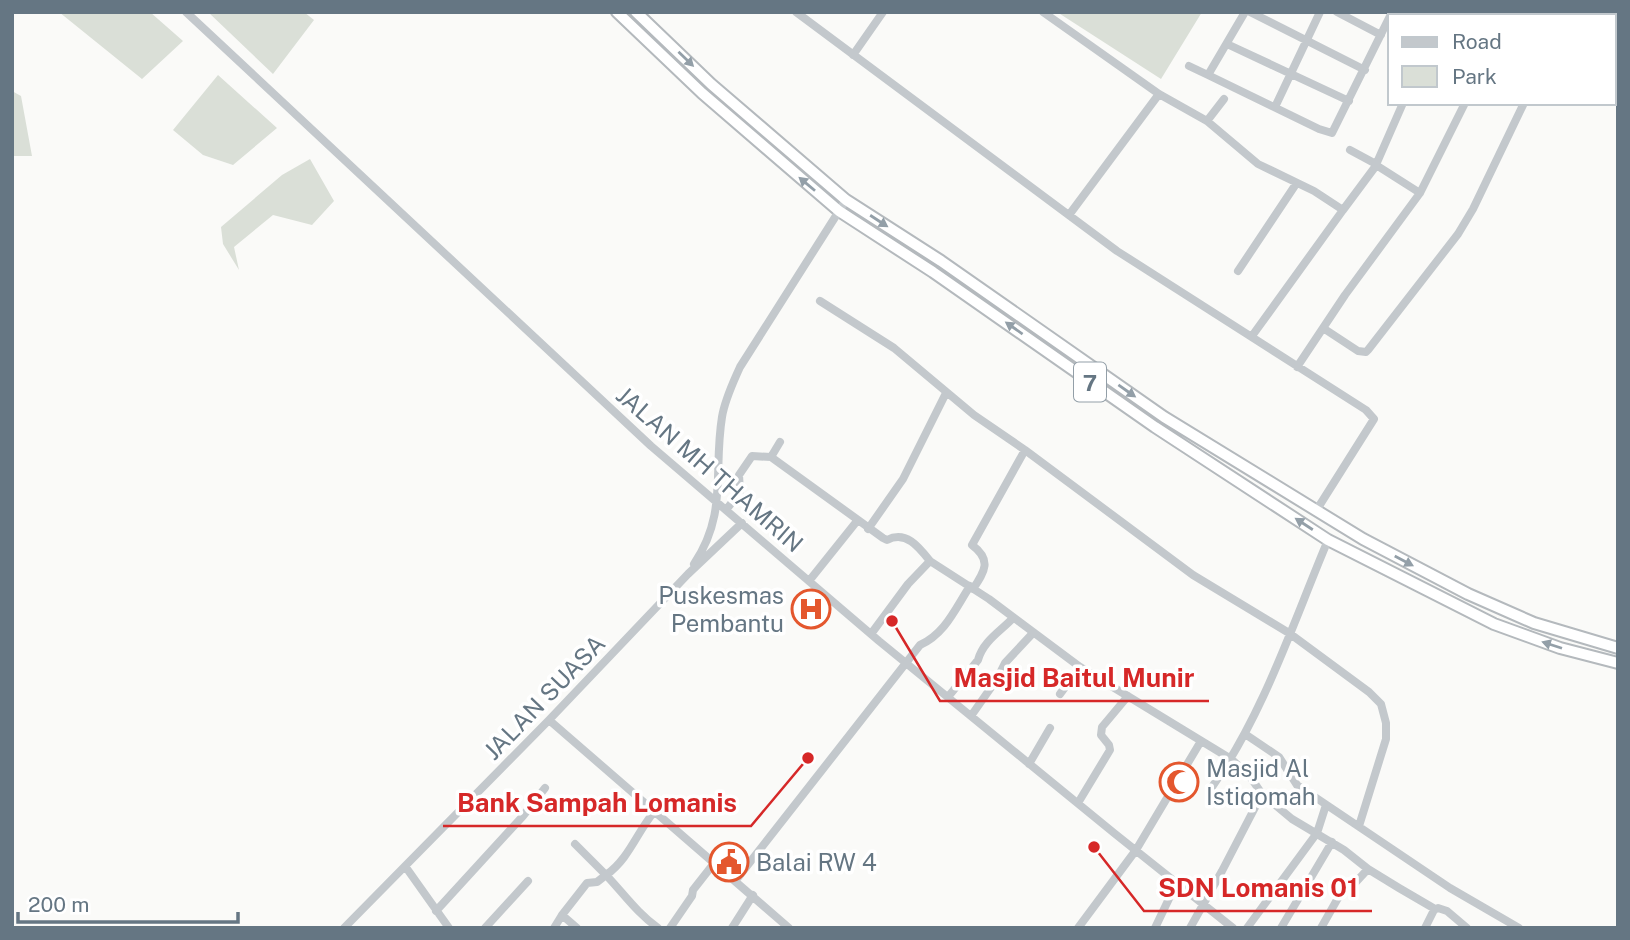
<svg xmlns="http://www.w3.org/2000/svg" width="1630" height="940" font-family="'Public Sans',sans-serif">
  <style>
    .green { fill: #dadfd7 }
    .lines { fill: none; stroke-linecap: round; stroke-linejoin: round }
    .highway-casing { stroke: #b4b9bd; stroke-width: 14 }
    .minor { stroke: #c3c8cc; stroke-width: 8 }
    .highway { stroke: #fff; stroke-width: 10 }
    .oneway { fill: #939fa8 }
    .labels { text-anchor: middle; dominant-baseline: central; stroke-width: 7; stroke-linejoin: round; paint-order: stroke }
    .shield { fill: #fff; stroke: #939fa8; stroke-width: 2 }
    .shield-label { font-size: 23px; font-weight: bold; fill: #657683 }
    .street-label { font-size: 24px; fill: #657683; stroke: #fff }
    .poi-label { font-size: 24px; fill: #657683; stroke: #fff; text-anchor: start }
    .leader { fill: none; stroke: #d62828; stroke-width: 2.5 }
    .callout-dot { fill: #d62828; stroke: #fff; stroke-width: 2.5 }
    .callout-label { font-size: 26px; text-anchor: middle; font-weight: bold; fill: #d62828; stroke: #fff; stroke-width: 7; stroke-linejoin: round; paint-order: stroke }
  </style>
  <rect width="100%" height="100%" fill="#fafaf8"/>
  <!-- green -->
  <path class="green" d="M59 12H150L183 41 142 79Z
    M208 12H304L314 20 273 74Z
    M1057 12H1202L1161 79Z
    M218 75 277 128 233 165 203 155 173 130Z
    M12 91 21 96 32 156H12Z
    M310 159 334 201 312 225 273 215 234 247 239 270 223 244 221 227 282 175Z"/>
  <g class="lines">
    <defs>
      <path id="highway" d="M617 12 702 93 839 211 933 272 1155 427 1328 540 1494 624 1560 648 1618 663
        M636 12 711 84 846 200 941 261 1164 417 1363 539 1468 594 1534 623 1618 648"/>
    </defs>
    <!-- highway casing -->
    <use href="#highway" class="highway-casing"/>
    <!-- minor -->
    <path class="minor" d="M186 12 651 446 879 641 1114 833 1233 928
      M796 12 1117 251 1366 410 1374 419 1316 511
      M1043 12 1159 94 1207 121 1258 164 1314 191 1343 210 1252 336
      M1245 12 1208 75 1319 129 1332 133 1392 12
      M1250 12 1365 70
      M1337 12 1381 35
      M1443 16 1445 12
      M1506 16 1508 12
      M1565 16 1567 12
      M1227 44 1349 101
      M853 55 883 12
      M1189 66 1208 75
      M1275 107 1320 12
      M1207 121 1224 99
      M1350 150 1376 164
      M1376 165 1420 193
      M1343 210 1375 167 1403 103
      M1069 215 1159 94
      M1238 271 1296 184
      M820 301 894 348 974 415 1025 450 1193 575 1289 633 1369 692 1381 704 1386 723V739L1359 826
      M1323 328 1358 351 1366 352 1368 350 1458 234 1473 209 1524 103
      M1297 367 1345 295 1420 193 1465 103
      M771 457 780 442
      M726 510 740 492 739 475 752 456 771 457 883 538 887 540C906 530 919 547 930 561L908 584 871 634
      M868 529 903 479 946 393
      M930 561 989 599 1080 667 1231 759 1249 775 1262 794 1292 819 1344 850 1368 869 1399 888 1435 909
      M694 564C728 513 713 472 722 417 725 399 733 383 740 367L846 200
      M809 581 857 521
      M973 589C985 571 992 560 972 545L1025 450
      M1060 694 1080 667
      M948 697 978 660C983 641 1001 631 1013 618
      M971 716 997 679 1005 663 1033 633
      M549 720 789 928
      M1245 734 1279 757 1297 785 1450 888 1519 928
      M1029 764 1050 728
      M1212 787C1264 713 1293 623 1328 540
      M1078 803 1110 750 1109 745 1101 735 1102 727 1128 696
      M654 812C637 832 629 859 606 875 624 894 637 913 658 928
      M405 866 449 928
      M736 880 920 645C945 634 955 609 970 586
      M436 911 523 816 545 788
      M562 915 587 883 597 882 606 875 575 844
      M344 928 549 720 688 574 742 523
      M485 928 528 881
      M554 928 562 915 577 928
      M670 928 692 896 693 890 715 862
      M732 928 753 895
      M1078 928 1136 850 1201 741
      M1155 928 1176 884
      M1190 928 1222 871 1262 794
      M1247 928 1317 833 1326 805
      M1281 928 1332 842
      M1321 928 1342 891 1355 883 1368 869
      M1425 928 1434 910 1438 908 1447 911 1467 928"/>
    <!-- highway -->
    <use href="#highway" class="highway"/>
  </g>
  <!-- one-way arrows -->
  <defs><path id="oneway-solid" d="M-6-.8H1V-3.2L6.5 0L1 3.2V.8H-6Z" transform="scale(1.75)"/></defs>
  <g class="oneway">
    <use href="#oneway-solid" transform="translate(686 59) rotate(44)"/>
    <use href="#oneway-solid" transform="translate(807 184) rotate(-140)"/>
    <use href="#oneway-solid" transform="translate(879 221) rotate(33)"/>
    <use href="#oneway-solid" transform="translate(1014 328) rotate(-145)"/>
    <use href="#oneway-solid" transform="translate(1127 391) rotate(35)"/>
    <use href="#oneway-solid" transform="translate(1304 524) rotate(-147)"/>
    <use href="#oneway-solid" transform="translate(1404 561) rotate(28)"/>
    <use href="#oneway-solid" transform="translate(1552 645) rotate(-162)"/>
  </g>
  <!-- icons -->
  <defs>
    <symbol id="hospital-ring" viewBox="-11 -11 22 22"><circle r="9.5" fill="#fff" stroke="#e4572e" stroke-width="1.5"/><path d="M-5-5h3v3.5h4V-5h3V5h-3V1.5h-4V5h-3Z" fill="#e4572e"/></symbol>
    <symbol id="mosque-ring" viewBox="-11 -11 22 22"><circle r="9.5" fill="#fff" stroke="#e4572e" stroke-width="1.5"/><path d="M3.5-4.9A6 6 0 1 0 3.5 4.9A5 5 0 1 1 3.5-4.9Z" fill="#e4572e"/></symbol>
    <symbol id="civic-ring" viewBox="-11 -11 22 22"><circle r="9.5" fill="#fff" stroke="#e4572e" stroke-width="1.5"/><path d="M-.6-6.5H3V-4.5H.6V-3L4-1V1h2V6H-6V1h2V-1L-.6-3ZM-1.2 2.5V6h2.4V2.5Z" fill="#e4572e"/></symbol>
  </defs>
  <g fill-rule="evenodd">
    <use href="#hospital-ring" x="789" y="587" width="44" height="44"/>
    <use href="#mosque-ring" x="1157" y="760" width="44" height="44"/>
    <use href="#civic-ring" x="707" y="840" width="44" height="44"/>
  </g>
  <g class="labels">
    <!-- shield labels -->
    <rect class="shield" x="1074" y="362.5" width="32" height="39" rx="5"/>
    <g class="shield-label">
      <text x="1090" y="382">7</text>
    </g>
    <!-- street labels -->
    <g class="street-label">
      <text transform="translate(710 469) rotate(41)">JALAN MH THAMRIN</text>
      <text transform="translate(544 697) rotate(-46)">JALAN SUASA</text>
    </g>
    <!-- poi labels -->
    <g class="poi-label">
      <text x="784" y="595" text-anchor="end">Puskesmas<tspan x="784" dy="28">Pembantu</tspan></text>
      <text x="1206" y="768">Masjid Al<tspan x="1206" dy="28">Istiqomah</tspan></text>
      <text x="756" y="862">Balai RW 4</text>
    </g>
  </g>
  <!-- callouts -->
  <path class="leader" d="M892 621L940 701H1209M808 758L751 826H443M1094 847L1144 911H1372"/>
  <g class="callout-dot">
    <circle cx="892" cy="621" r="7"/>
    <circle cx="808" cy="758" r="7"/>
    <circle cx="1094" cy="847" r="7"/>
  </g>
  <g class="callout-label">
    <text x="1074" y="687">Masjid Baitul Munir</text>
    <text x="597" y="812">Bank Sampah Lomanis</text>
    <text x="1258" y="897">SDN Lomanis 01</text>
  </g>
  <!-- border -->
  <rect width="1630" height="940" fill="none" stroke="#657683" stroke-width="28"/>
  <!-- legend -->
  <rect x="1388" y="14" width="228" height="91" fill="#ffffff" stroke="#c1c8cd" stroke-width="2"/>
  <rect x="1402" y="37" width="35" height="10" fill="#c3c8cc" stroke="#c1c8cd" stroke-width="2"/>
  <text x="1452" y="49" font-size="21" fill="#657683">Road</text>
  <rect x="1402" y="66" width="35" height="21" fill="#dadfd7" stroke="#c1c8cd" stroke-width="2"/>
  <text x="1452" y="84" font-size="21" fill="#657683">Park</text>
  <!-- scale -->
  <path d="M18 912v10h220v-10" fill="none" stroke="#657683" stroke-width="3.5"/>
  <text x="28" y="912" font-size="21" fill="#657683" stroke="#ffffff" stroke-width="5" paint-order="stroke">200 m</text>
</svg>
